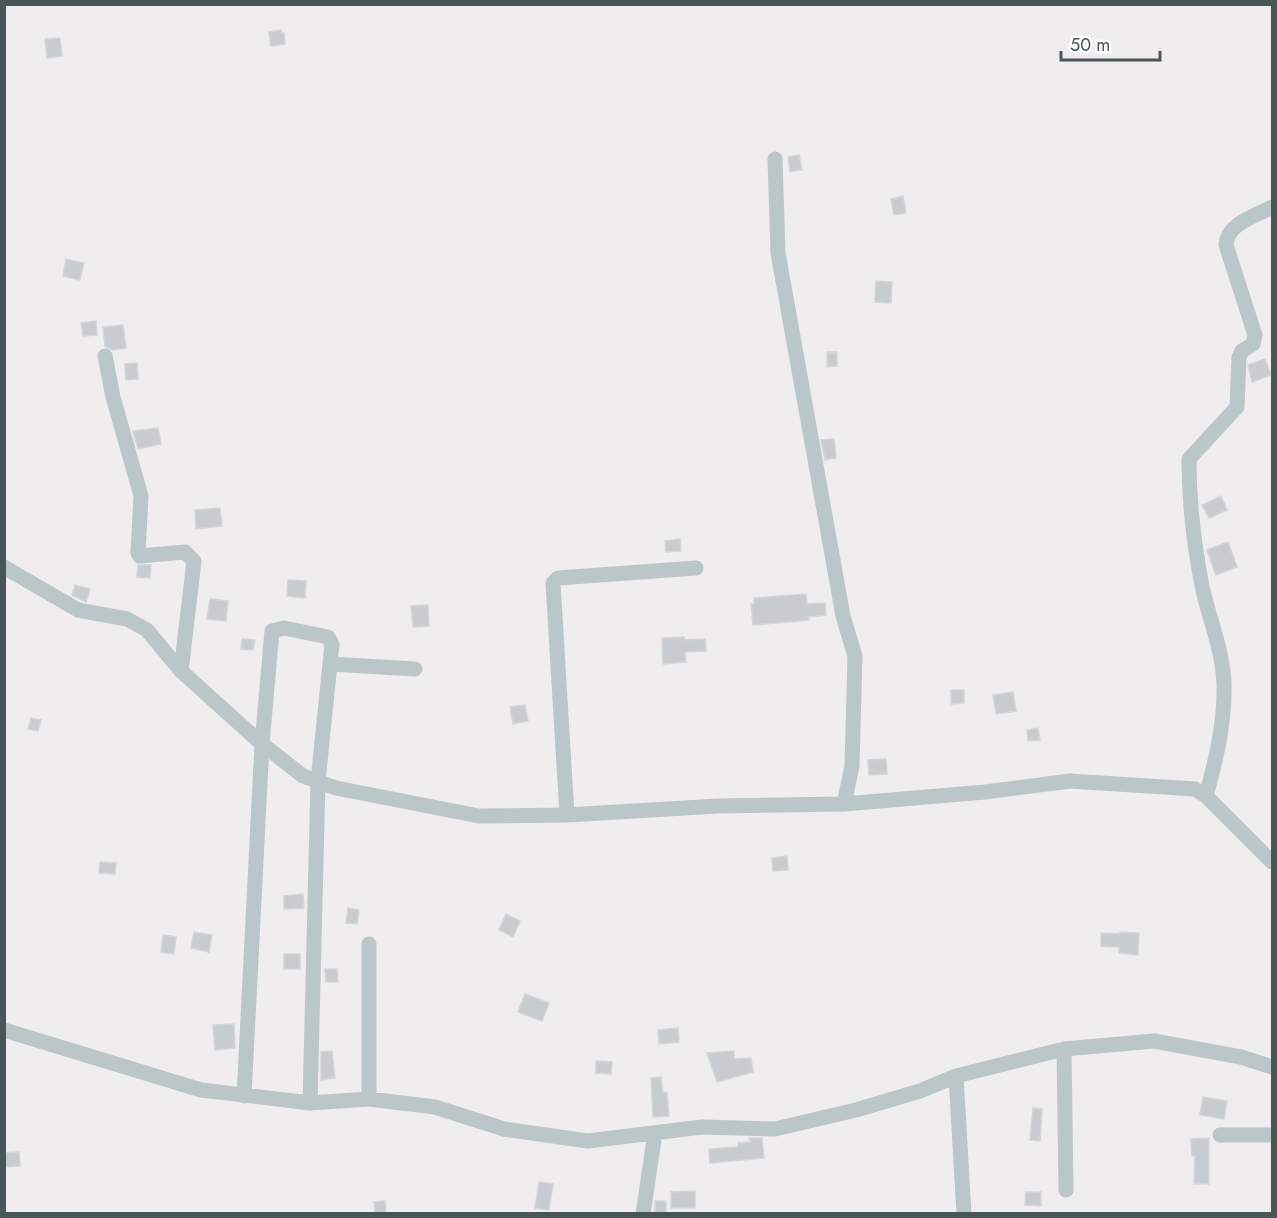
<svg xmlns="http://www.w3.org/2000/svg" width="1277" height="1218" font-family="Jost,sans-serif">
  <style>
    .building { fill: #c8ccce; stroke: #d2d6d8; stroke-width: 1.5 }
    .lines { fill: none; stroke-linecap: round; stroke-linejoin: round }
    .street { stroke: #bac6c8; stroke-width: 15 }
  </style>
  <rect width="100%" height="100%" fill="#f0edee"/>
  <!-- building -->
  <path class="building" d="M281 30V33H284L285 44 271 46 269 32Z
    M60 38 62 56 47 58 45 39Z
    M799 155 802 170 790 172 788 157Z
    M903 196 906 213 894 215 891 199Z
    M66 259 84 263 80 280 63 276Z
    M876 281 892 282 891 303 875 302Z
    M96 321 97 335 83 336 81 323Z
    M123 325 126 348 112 350 105 346 103 327Z
    M827 352H837V366L827 367Z
    M1265 359 1271 375 1252 382 1248 365Z
    M137 363 138 379 126 380 125 364Z
    M158 428 161 444 138 449 133 431Z
    M834 439 836 458 825 460 821 440Z
    M1221 496 1227 510 1209 518 1202 505Z
    M220 508 222 526 196 529 195 510Z
    M680 539 681 551 666 552 665 541Z
    M1228 542 1237 567 1216 575 1207 550Z
    M138 565H151L150 578 137 577Z
    M288 580 306 581 305 598 287 596Z
    M75 585 90 589 86 602 72 595Z
    M806 594 807 604 825 603 826 615 808 617 809 620 753 625 751 604H754V598Z
    M210 599 228 601 226 621 207 619Z
    M428 605 429 626 413 627 411 606Z
    M684 637 685 640 705 639 706 651 685 652 686 662 663 664 662 638Z
    M242 639 255 640 253 650 241 649Z
    M951 690H964V703L951 704Z
    M1013 692 1016 711 996 714 993 695Z
    M525 705 528 721 513 724 510 707Z
    M31 718 41 720 38 731 28 729Z
    M1038 728 1040 740 1028 741 1027 730Z
    M886 759 887 774 869 775 868 760Z
    M787 856 788 870 773 871 772 858Z
    M100 862 116 863 115 874 99 873Z
    M303 894 304 908 284 909V896Z
    M348 908 359 910 357 924 346 923Z
    M506 914 520 921 513 937 499 930Z
    M194 932 212 935 209 952 191 948Z
    M1120 932 1139 933 1138 955 1119 953V947L1101 946V933L1120 934Z
    M163 935 176 937 174 954 161 952Z
    M284 954H300V969H284Z
    M325 969H337L338 982H326Z
    M525 994 549 1003 542 1021 518 1012Z
    M234 1024 235 1048 215 1050 213 1025Z
    M678 1028 679 1042 659 1044 658 1030Z
    M332 1051 335 1078 321 1080V1052Z
    M734 1051V1059L751 1058 753 1072 717 1082 707 1053Z
    M596 1061 612 1062 611 1074 596 1073Z
    M661 1077 663 1093 667 1092 669 1116 653 1117 651 1078Z
    M1203 1097 1227 1101 1224 1119 1200 1115Z
    M1033 1108 1042 1109 1040 1141 1030 1140Z
    M749 1138H762L764 1158 710 1163 709 1149 738 1147V1143L750 1142Z
    M1209 1138V1184H1194L1195 1156H1192L1191 1139Z
    M19 1152 20 1166 4 1167V1153Z
    M539 1182 553 1184 549 1210 535 1208Z
    M695 1191V1208H671V1192Z
    M1026 1192H1041V1206L1025 1205Z
    M385 1201 386 1212 375 1213 374 1202Z
    M655 1201H666V1214H655Z"/>
  <g class="lines">
    <!-- street -->
    <path class="street" d="M775 159 778 253 843 616 855 656 852 766 844 804 985 792 1070 781 1195 789 1206 796 1272 862
      M105 356 113 397 141 496 138 553 140 556 185 552 194 561 181 671
      M4 567 78 610 127 619 147 630 181 671 262 744 303 776 336 788 479 816 567 815 718 806 844 804
      M330 664 415 669
      M1206 796C1216 760 1225 722 1224 684 1223 650 1209 619 1202 586 1194 545 1189 502 1189 459L1237 407 1239 357 1242 351 1253 344 1255 335 1226 245C1227 223 1256 216 1272 207
      M567 815 553 583 558 578 696 568
      M4 1030 201 1090 310 1103 369 1099 435 1107 504 1129 588 1141 702 1127 775 1129 856 1110 920 1091 956 1076 1064 1049 1154 1041 1241 1057 1272 1067
      M1064 1049 1066 1190
      M956 1076 964 1214
      M244 1096 262 744 272 631 284 628 328 637 332 644 318 781 310 1103
      M369 1099V944
      M1220 1135H1272
      M643 1214 655 1133"/>
  </g>
  <!-- border -->
  <rect width="1277" height="1218" fill="none" stroke="#485658" stroke-width="12"/>
  <!-- scale -->
  <path d="M1061 51v9h99v-9" fill="none" stroke="#485658" stroke-width="3"/>
  <text x="1070" y="51" font-size="18" fill="#485658" stroke="#ffffff" stroke-width="4.5" paint-order="stroke">50 m</text>
</svg>
